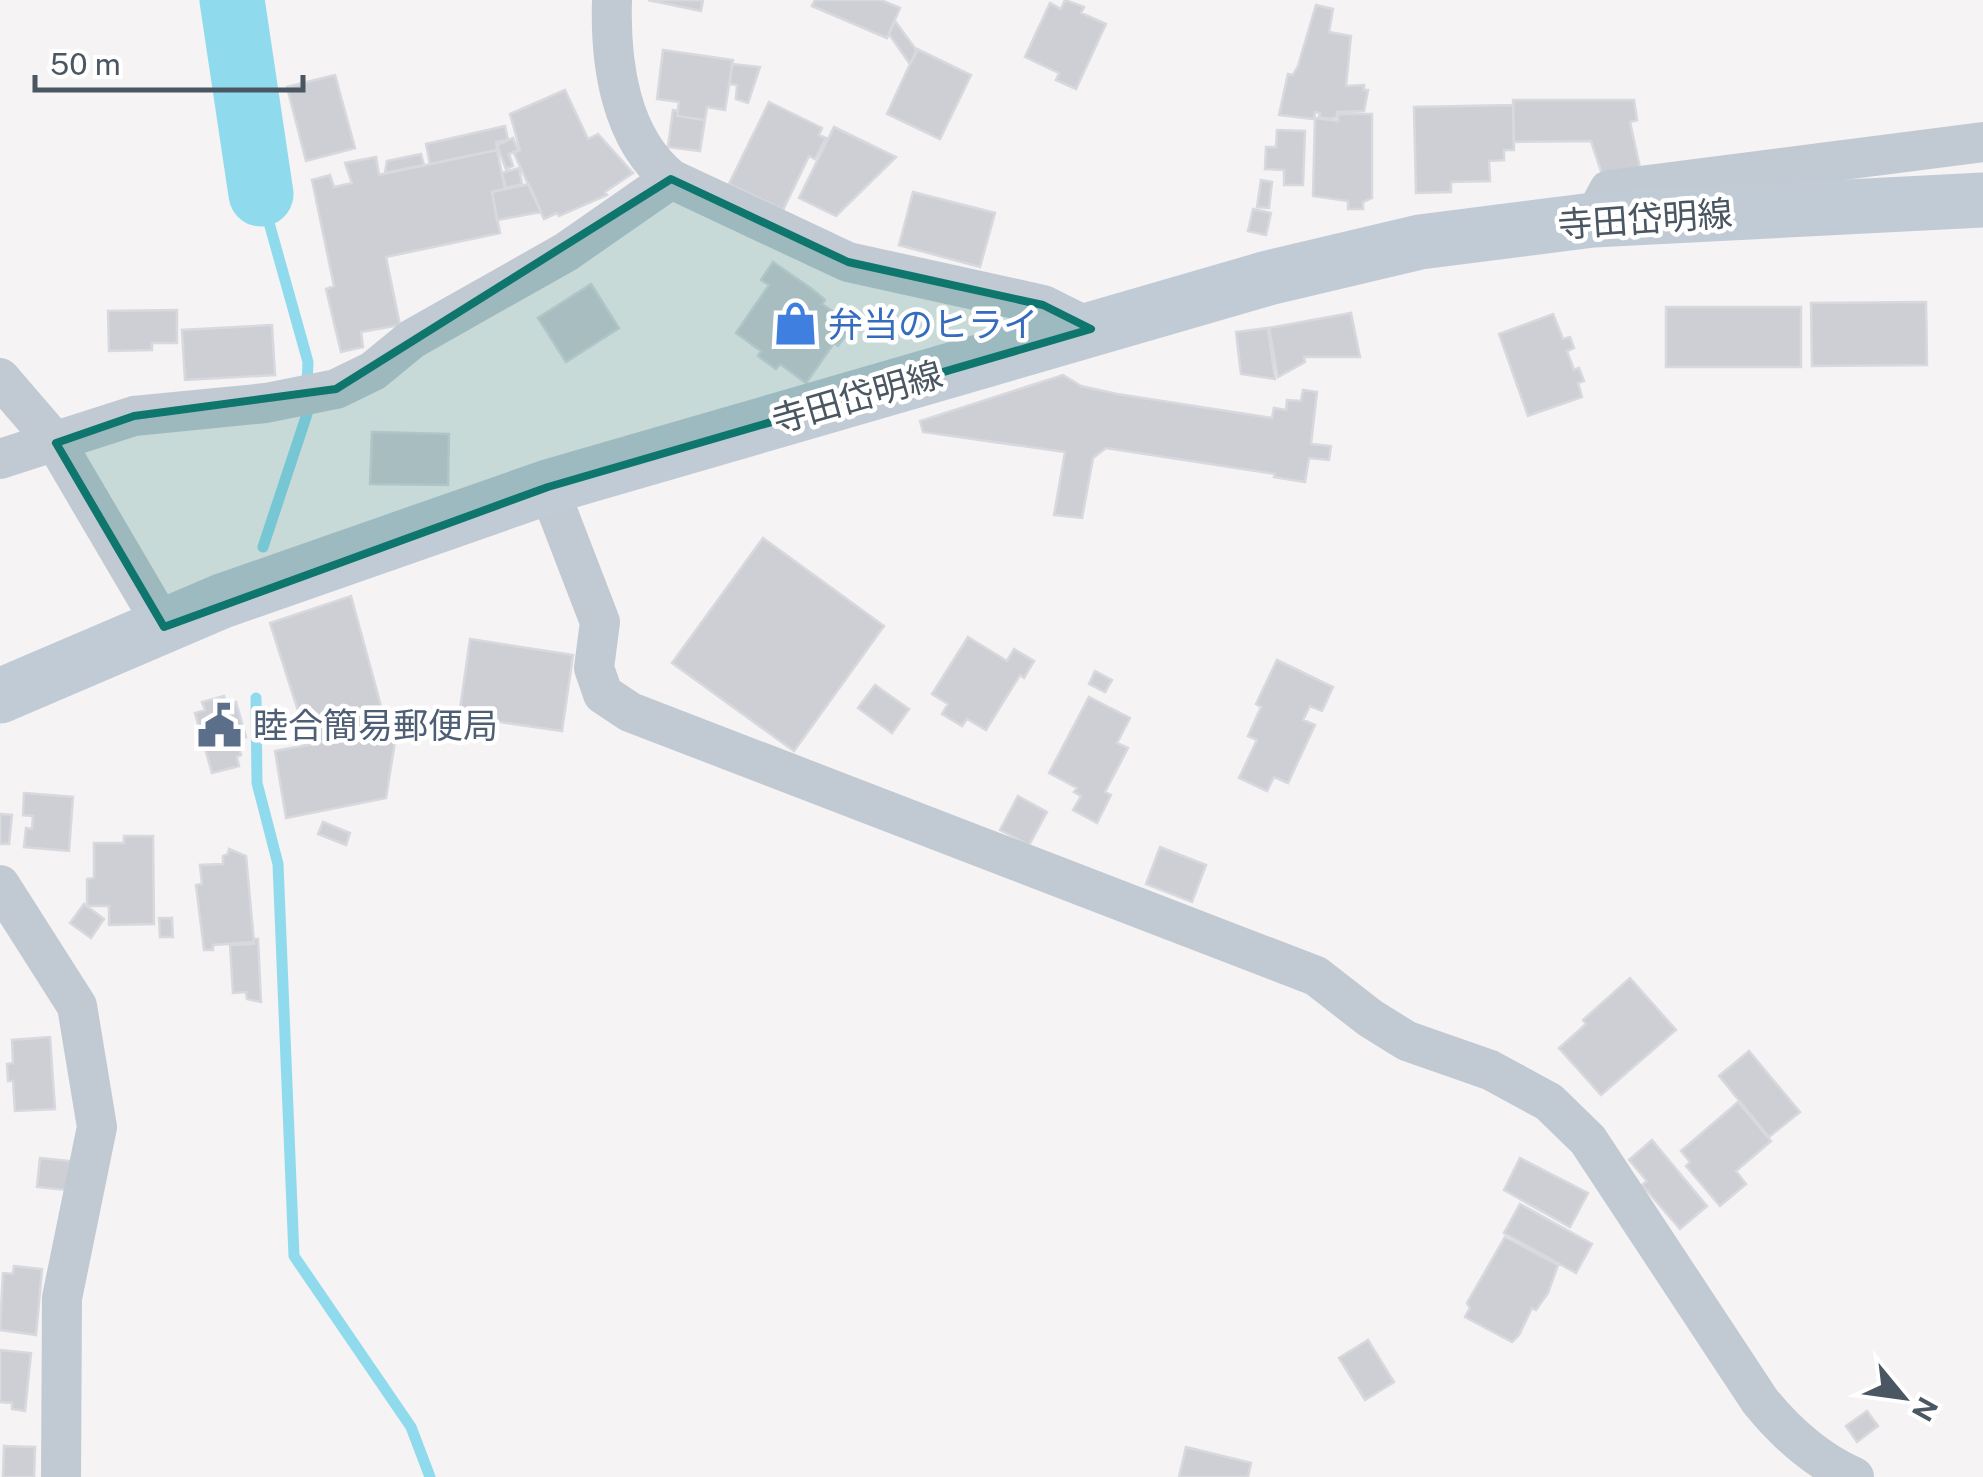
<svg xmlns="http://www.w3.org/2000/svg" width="1983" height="1477" font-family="'Public Sans','Noto Sans JP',sans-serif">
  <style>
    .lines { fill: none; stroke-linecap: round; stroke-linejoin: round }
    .stream { stroke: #90daee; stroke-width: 11 }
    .river { stroke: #90daee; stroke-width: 65 }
    .building { fill: #cdcfd5; stroke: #d7d9de; stroke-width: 2.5 }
    .street { stroke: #c1cad2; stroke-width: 40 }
    .secondary { stroke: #c1cbd6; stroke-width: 55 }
    .marked { fill: #0f766e; fill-opacity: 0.2; stroke: #0f766e; stroke-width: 8; stroke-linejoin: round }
    .labels { text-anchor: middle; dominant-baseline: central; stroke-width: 9; stroke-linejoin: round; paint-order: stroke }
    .street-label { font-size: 35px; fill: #4a5661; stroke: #fff }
    .shop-label { font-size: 35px; fill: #366cbe; stroke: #fff; text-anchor: start }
    .service-label { font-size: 35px; fill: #4e5e75; stroke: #fff; text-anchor: start }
  </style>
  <rect width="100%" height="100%" fill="#f5f3f3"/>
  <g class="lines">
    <!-- stream -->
    <path class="stream" d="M261 194 308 362 307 385
      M263 547 307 414V404
      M256 698 257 783 278 864 294 1256 411 1427 430 1477"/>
    <!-- river -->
    <path class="river" d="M232 0 261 194"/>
  </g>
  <!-- building -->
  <path class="building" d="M648 0H703L701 11Z
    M815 0H881L900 8 887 38 812 6Z
    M1065 0 1084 7 1081 13 1106 24 1076 89 1056 80 1059 73 1025 57 1050 3 1061 9Z
    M1316 5 1333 9 1329 32 1351 36 1346 86 1364 85V90H1368L1364 111 1337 112V117L1330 119 1319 117 1320 113 1315 112 1314 119 1279 115 1288 74 1293 75 1298 66Z
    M895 21 917 51 910 64 889 34Z
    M917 49 971 75 940 139 887 114Z
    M663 50 733 60 725 110 707 107 705 120 677 116 679 102 657 99Z
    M732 64 760 67 748 103 736 99 737 85 730 84Z
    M335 75 355 148 306 161 287 87Z
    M565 90 588 139 598 134 633 173 605 192 607 195 559 216 557 213 544 219 514 153 520 150 510 114Z
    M1513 100H1634L1637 120 1630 122 1640 168 1603 177 1591 141 1514 142Z
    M769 102 822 128 819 135 826 138 815 159 809 156 783 210 729 184Z
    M1513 105 1514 150H1504V160L1489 161 1490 181 1451 182V192L1416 193 1414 107Z
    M673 110 678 111 677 116 705 120 700 151 668 147Z
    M1338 114H1372V198L1363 202V209H1348V201L1313 196 1315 118 1338 121Z
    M505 126 508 140 496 142 497 150 430 164 426 144Z
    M834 127 896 157 836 216 799 198Z
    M1277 130 1305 131 1303 185H1284V170L1265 169 1266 147H1276Z
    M513 138 518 150 509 154 513 166 506 169 497 145Z
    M497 150 505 189 492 192 500 233 386 257 400 325 361 332 363 347 341 352 326 289 334 286 312 180 330 175 334 187 352 183 345 163 376 157 379 175Z
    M421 154 424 165 385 173 387 161Z
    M519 168 522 184 506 188 502 173Z
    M1261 180 1272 182 1269 208 1257 207Z
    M529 184 541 212 497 220 492 192Z
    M913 192 995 213 980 267 899 245Z
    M1253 209 1271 213 1266 235 1248 231Z
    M773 262 812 289 825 300 822 304 848 322 846 325 851 328 838 346 834 343 806 383 780 364 776 369 758 356 761 351 736 333 769 285 761 280Z
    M591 284 619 328 566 362 538 318Z
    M1926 302 1927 365 1812 366 1811 303Z
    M1666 307H1801V367H1666Z
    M177 310V343H152V350L109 351 108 311Z
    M1351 313 1360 357H1304L1305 362 1278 377 1269 328Z
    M1553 314 1563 339 1570 337 1574 348 1567 351 1574 370 1579 368 1584 381 1578 383 1582 397 1528 416 1499 334Z
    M272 325 275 375 185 380 182 330Z
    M1268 328 1275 379 1241 374 1236 332Z
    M1063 375 1081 386 1117 394 1272 418 1274 408 1286 410 1287 400 1301 401 1303 390 1317 392 1311 444 1331 446 1329 460 1309 458 1305 482 1274 477 1275 474 1106 448 1093 458 1082 518 1054 515 1065 452 923 432 920 421Z
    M372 432 449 434 448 485 370 484Z
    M763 538 884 626 794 751 672 663Z
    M351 596 384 717 332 729 333 740 309 745 270 623Z
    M968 637 1007 661 1014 649 1034 661 1024 678 1020 675 986 730 967 719 962 726 942 714 948 704 932 694Z
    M470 639 573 655 562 731 459 716Z
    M1277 660 1333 687 1322 711 1310 706 1303 720 1315 725 1288 783 1274 777 1267 791 1239 778 1257 740 1248 736 1261 707 1256 704Z
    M1095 671 1112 680 1105 692 1089 684Z
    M875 685 909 709 892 733 858 708Z
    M224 696 226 705 236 702 246 737 237 739 241 755 237 757 239 766 212 773 195 713 205 710 202 702Z
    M1089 697 1130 718 1117 743 1128 748 1105 792 1111 795 1097 823 1073 810 1081 796 1074 792 1077 788 1049 773Z
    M393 715 397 729 386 798 286 818 275 751 333 740 332 729Z
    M24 793 73 797 69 851 24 847 26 828 32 829 33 816 23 815Z
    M1018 796 1047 812 1029 845 1000 830Z
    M0 814 12 815 9 844H0Z
    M323 822 350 833 346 845 318 834Z
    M124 836H153L154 924 109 925V906H87V879L94 878V843H124Z
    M1160 847 1206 865 1192 902 1146 884Z
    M229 849 246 856 254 942 213 945V950H204L196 885 202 884 200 865 223 864V856L228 854Z
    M84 904 104 919 91 938 70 923Z
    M159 918H172L173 937H160Z
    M254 939H258L261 1002 247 999 246 992 233 993 230 945 254 944Z
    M1630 978 1676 1030 1601 1095 1559 1048 1586 1024 1583 1020Z
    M50 1037 55 1109 15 1111 13 1081H8L7 1064 13 1063 12 1040Z
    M1749 1051 1800 1112 1769 1137 1719 1076Z
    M1738 1102 1771 1141 1736 1171 1746 1184 1720 1206 1686 1166 1690 1162 1681 1151Z
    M1652 1140 1707 1206 1680 1229 1642 1185 1647 1181 1629 1160Z
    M40 1158 70 1161 67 1190 37 1187Z
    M1520 1158 1588 1193 1570 1227 1504 1190Z
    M1520 1204 1592 1244 1576 1273 1504 1233Z
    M1505 1237 1558 1265 1548 1293 1536 1310 1532 1308 1519 1335 1512 1342 1465 1317 1470 1308 1467 1303Z
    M14 1266 42 1269 36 1335 0 1330 3 1273 13 1274Z
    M1368 1340 1394 1382 1365 1400 1339 1358Z
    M0 1350 31 1353 25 1411 12 1409V1403L0 1402Z
    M1867 1411 1878 1426 1857 1442 1846 1426Z
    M4 1446 35 1447 34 1477H3Z
    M1186 1447 1251 1463 1248 1477H1179Z"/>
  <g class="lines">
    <!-- street -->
    <path class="street" d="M612 0C610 63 620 138 671 179L848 262 1043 305 1091 329
      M1593 220 1609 190 1983 142
      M0 378 56 443 164 627
      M0 459 134 416 266 403 336 389 373 371 412 339 566 252 671 179
      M548 487 600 622 594 668 603 694 630 712 1316 976 1370 1018 1407 1041 1490 1070 1549 1102 1588 1140 1760 1401C1786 1433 1816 1460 1854 1477
      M0 885 77 1006 97 1127 62 1298 61 1477"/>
    <!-- secondary -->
    <path class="secondary" d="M0 696 222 601 548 487 1268 278 1420 242 1593 220 1983 200"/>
  </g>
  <!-- marked area -->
  <path class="marked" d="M671 179 848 262 1043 305 1091 329 548 487 164 627 56 443 134 416 336 389Z"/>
  <!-- icons -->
  <defs>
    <symbol id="shop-bare" viewBox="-9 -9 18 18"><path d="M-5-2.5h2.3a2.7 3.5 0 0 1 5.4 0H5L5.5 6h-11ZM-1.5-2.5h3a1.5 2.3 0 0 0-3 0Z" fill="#3f7fe0" stroke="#fff" stroke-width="2.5" paint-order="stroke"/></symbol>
    <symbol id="civic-bare" viewBox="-9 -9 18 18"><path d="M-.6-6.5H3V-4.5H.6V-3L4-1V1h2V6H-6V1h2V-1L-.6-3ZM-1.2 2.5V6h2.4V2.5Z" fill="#5c6f8a" stroke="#fff" stroke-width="2.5" paint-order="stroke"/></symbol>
  </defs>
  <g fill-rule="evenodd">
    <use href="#shop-bare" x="764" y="292" width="63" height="63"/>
    <use href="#civic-bare" x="188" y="694" width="63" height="63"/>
  </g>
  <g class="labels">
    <!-- street labels -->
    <g class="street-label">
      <text transform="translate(1645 219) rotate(-4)">寺田岱明線</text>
      <text transform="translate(857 397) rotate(-16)">寺田岱明線</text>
    </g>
    <!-- shop labels -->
    <g class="shop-label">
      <text x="828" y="324">弁当のヒライ</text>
    </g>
    <!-- service labels -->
    <g class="service-label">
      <text x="253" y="725">睦合簡易郵便局</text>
    </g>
  </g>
  <!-- north arrow -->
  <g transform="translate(1903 1397) rotate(119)" stroke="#ffffff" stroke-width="8" paint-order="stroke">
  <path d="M0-8L18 38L0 25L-18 38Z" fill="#4a5661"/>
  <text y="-15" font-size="28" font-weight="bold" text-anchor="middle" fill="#4a5661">N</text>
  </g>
  <!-- scale -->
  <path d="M35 75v15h268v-15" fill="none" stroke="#4a5661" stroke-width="5"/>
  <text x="50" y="75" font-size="30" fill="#4a5661" stroke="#ffffff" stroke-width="8" paint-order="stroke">50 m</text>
</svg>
